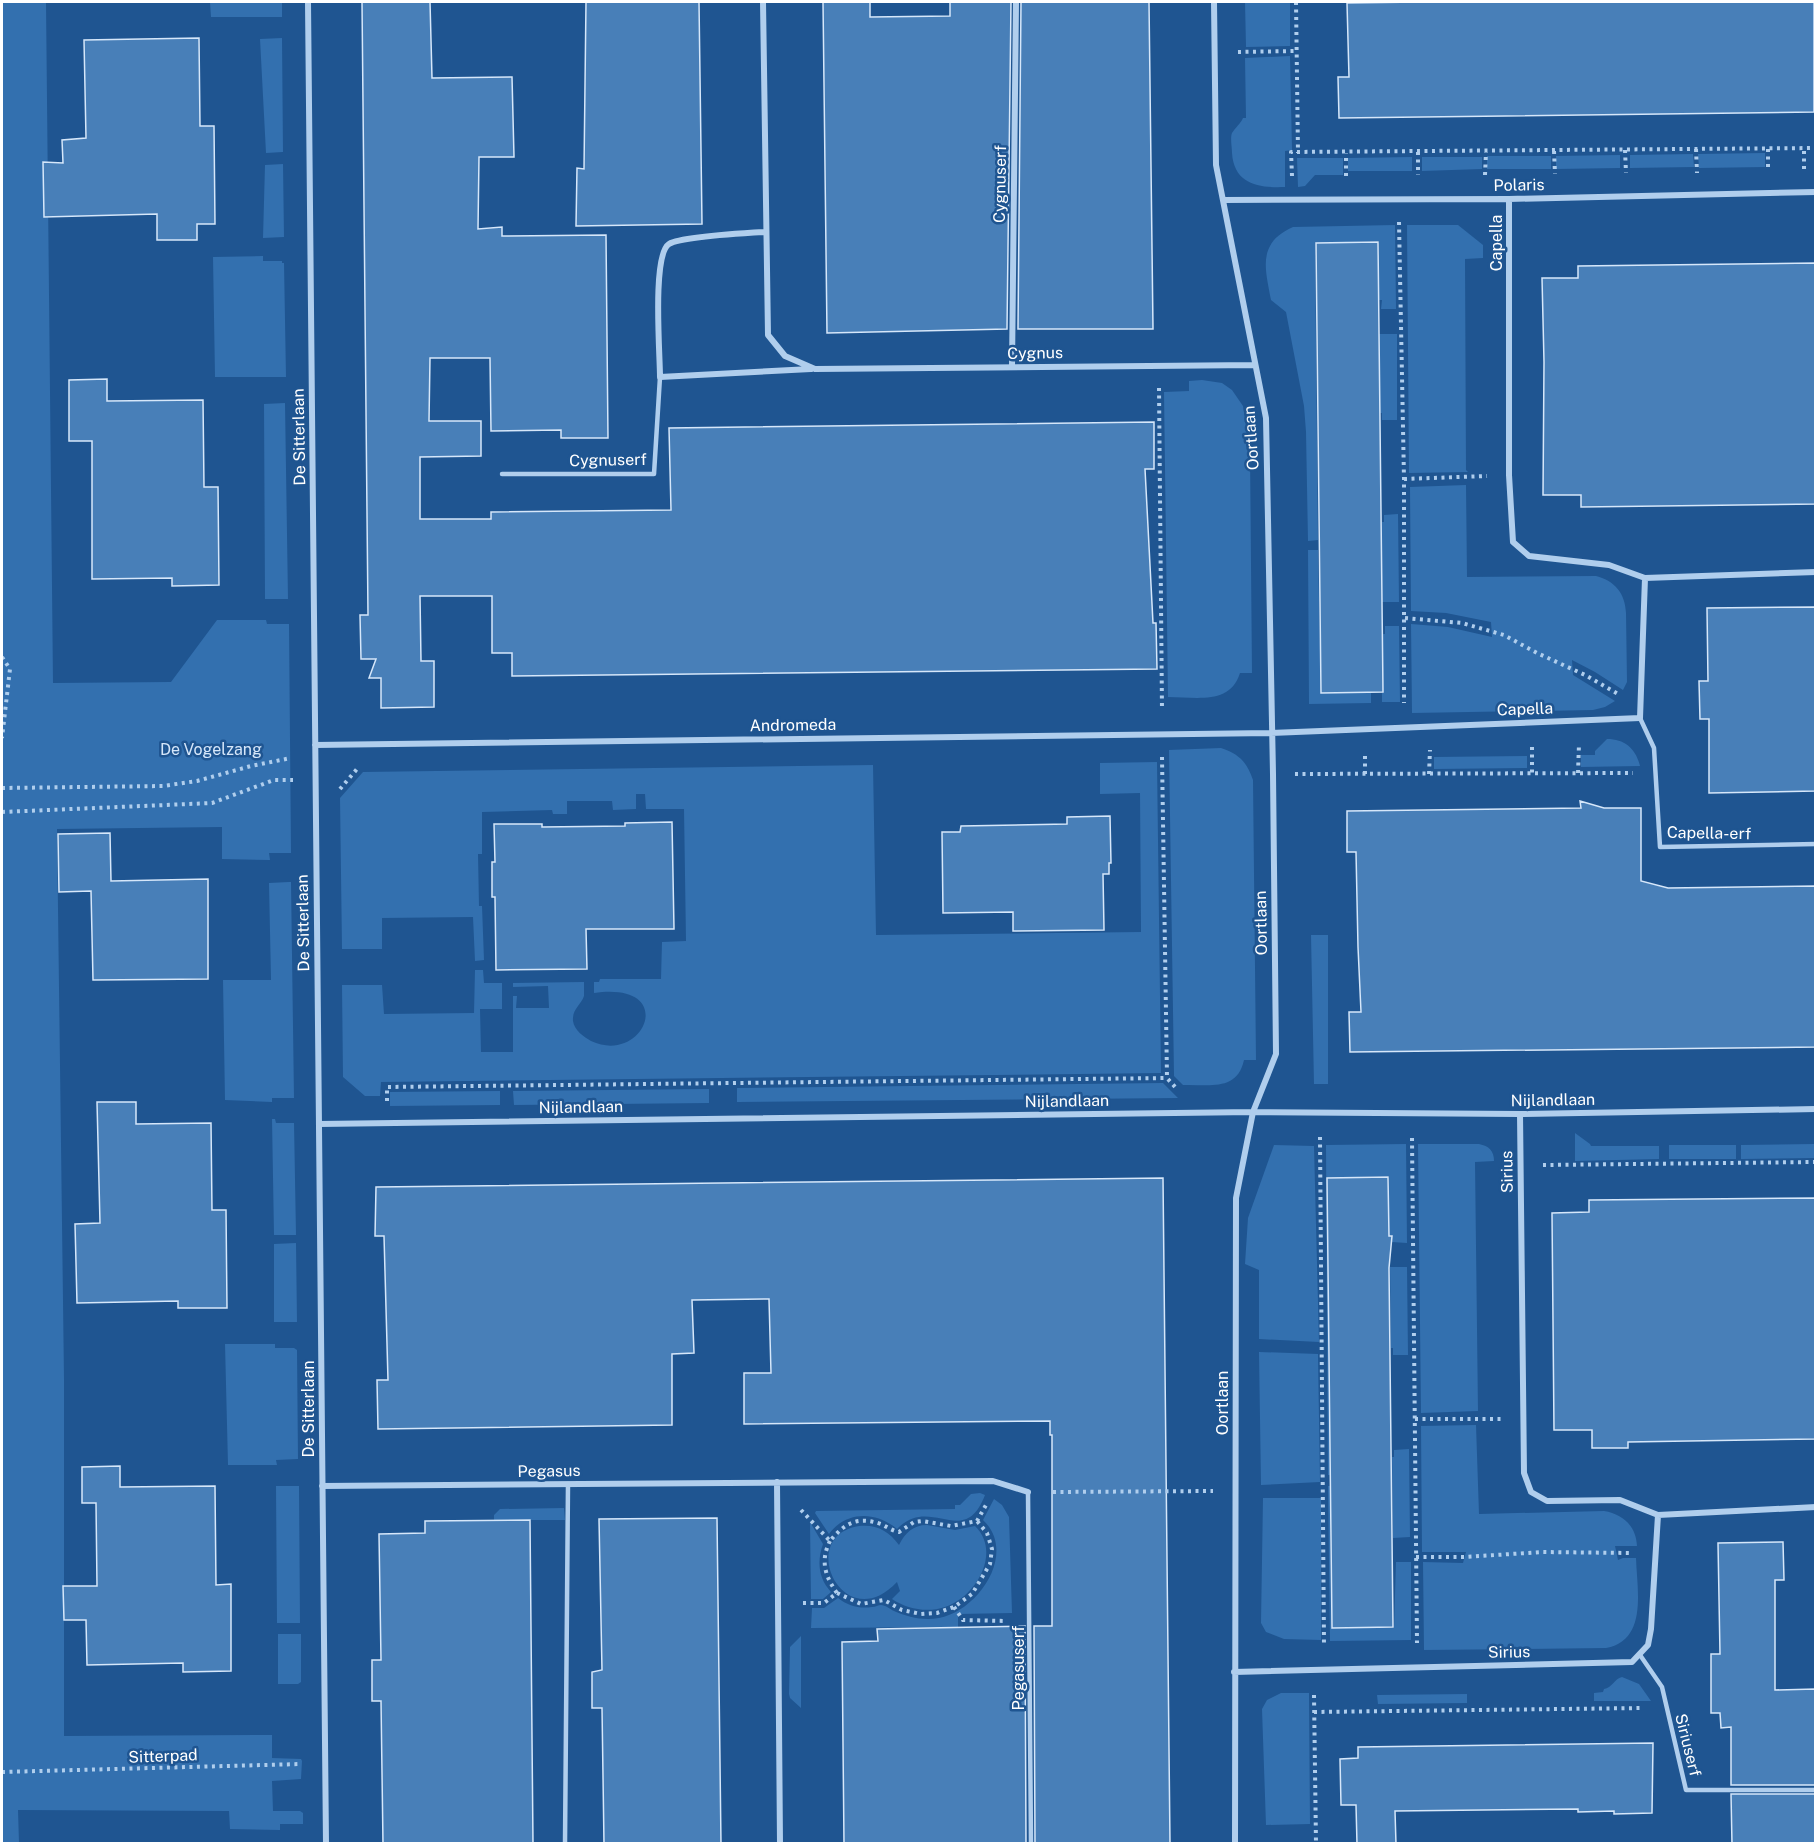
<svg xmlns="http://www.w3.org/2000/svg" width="1817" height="1845" font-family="'Public Sans',sans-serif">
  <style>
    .green { fill: #3370af }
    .building { fill: #487fb8; stroke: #d6e7fa; stroke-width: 1.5 }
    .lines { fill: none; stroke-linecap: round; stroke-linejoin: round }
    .path { stroke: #b0ceed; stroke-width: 4; stroke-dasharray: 3 4.5; stroke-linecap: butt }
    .service { stroke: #b0ceed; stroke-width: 4.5 }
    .minor { stroke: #b0ceed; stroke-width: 6 }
    .labels { text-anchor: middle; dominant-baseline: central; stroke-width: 5; stroke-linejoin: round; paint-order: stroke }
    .street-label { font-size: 16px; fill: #fff; stroke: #1f5591 }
    .park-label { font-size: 16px; fill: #d6e7fa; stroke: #1f5591 }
  </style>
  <rect width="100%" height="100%" fill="#1f5591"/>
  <!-- green -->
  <path class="green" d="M2 2H46L53 683 171 682 217 620H266L267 624H289L291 853H269L270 860 222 859V827L57 829 64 1379V1736L272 1735V1758L301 1759 302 1761 301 1779 272 1781 273 1811H300L303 1813V1824H280V1830L230 1829 229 1811 18 1810 19 1843 2 1844Z
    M210 2H282V17H211Z
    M1245 2H1290V46L1246 47Z
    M282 38 283 152 266 153 260 39Z
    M1290 56 1292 150 1285 151V187C1260 188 1234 185 1232 153 1232 147 1230 138 1232 133 1235 128 1241 123 1243 118H1246L1245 58Z
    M1765 153V167L1699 168 1698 154Z
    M1693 154 1694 167 1630 168V155Z
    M1620 155V168L1556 169V156Z
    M1487 156H1551V169H1487Z
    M1412 157V171H1348V158Z
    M1422 157H1482V169L1422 171Z
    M1297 158H1343V175H1315L1305 186 1298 187Z
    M283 164 284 237 263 238 265 165Z
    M1395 225 1396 309H1381L1382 300H1379V241L1315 243 1318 540 1308 541 1306 432 1304 406 1286 312 1271 300C1265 268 1257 243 1293 227Z
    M1407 225H1458L1483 245V258L1465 259 1466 470 1468 472 1409 473Z
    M263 256V261H282V263H284L286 377H215L213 257Z
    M1379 334H1397V420H1382V413H1380Z
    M1202 380 1222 383 1232 390 1243 406 1250 452 1252 673H1240C1230 705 1197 697 1168 697L1164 392 1189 391V381Z
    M285 403 288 599H265L264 404Z
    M1466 485 1467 577 1596 576C1615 581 1625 593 1626 613L1627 682 1623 690 1595 672 1572 660 1573 675 1615 701 1605 707 1593 710 1412 713 1411 624 1448 627 1492 637 1491 622 1446 613 1411 611 1410 487Z
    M1398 514 1399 602H1382V522H1384V515Z
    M1308 550H1318L1321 693H1371V703L1309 704Z
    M1385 626H1399L1400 702H1382V634H1385Z
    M1607 739C1625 739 1636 749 1640 766L1581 767V755H1595V751Z
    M1221 748C1239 754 1247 762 1253 780L1256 1060H1244C1237 1092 1209 1084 1183 1085L1174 1076 1169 750Z
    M1527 756V768L1434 769V757Z
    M1157 762 1161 1073 381 1082 380 1096H365L343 1077 342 985H382L384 1014 474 1013 475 970H483L484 983H502V1009H480L481 1052H513V996H517L516 1008H549L548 986 513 987V983L584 982C584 986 584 992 584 996 581 1005 572 1009 573 1021 574 1030 584 1037 591 1041 644 1066 680 981 594 993V982H599L600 979H661L662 942 686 941 684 809H646L645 794H636V809L613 810 612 801H567V814H553L552 810 482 812V854H478L479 906H482L484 960 475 961 473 917 382 918V949H342L340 798 363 772 873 765 876 935 1141 932 1140 793 1100 794V763Z
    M289 882H291L294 1098H272V1102L225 1100 223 980H271L269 883Z
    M1311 935H1328V1084H1314Z
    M1163 1083 1178 1098 737 1102V1088Z
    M709 1089V1103L514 1105 513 1091Z
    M500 1091V1105L390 1106V1092Z
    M272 1119H275L276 1123H294L296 1235H274Z
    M1575 1133 1590 1144 1591 1146H1659V1159L1575 1161Z
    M1406 1144 1407 1243 1392 1242V1236L1389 1235V1176L1327 1178 1330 1475H1328L1326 1145Z
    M1418 1144H1479C1489 1146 1494 1151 1494 1161L1475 1162 1478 1411 1421 1413Z
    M1815 1144V1158L1741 1159V1145Z
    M1274 1145 1314 1146 1319 1342 1259 1339V1270L1245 1264 1248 1218Z
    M1669 1145H1736V1159H1669Z
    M296 1243 297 1322H274V1244Z
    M1390 1267H1407L1408 1355H1393V1348H1391Z
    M225 1344H275V1348H294L297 1350 298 1459 276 1460 277 1465H228Z
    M1259 1352 1318 1354 1320 1482 1261 1485Z
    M1476 1425 1479 1514 1604 1511C1623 1514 1636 1526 1637 1546H1615L1618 1560 1623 1558H1636C1637 1590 1648 1640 1606 1648L1424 1650 1423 1562 1463 1563 1466 1552H1422L1421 1426Z
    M1409 1449 1410 1537 1393 1538 1392 1457H1394V1450Z
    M276 1486H299L300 1623H277Z
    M1328 1486H1330L1331 1628H1394L1396 1562H1411V1640L1330 1641Z
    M980 1493 985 1495C964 1550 931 1494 897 1529 876 1511 846 1511 829 1534L815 1513 816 1511 955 1509V1505H960L971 1494Z
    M1263 1498H1321V1640L1284 1639 1266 1632 1261 1623Z
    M994 1499 1002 1505 1009 1517 1012 1613 958 1614V1627L811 1628 812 1608H824L838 1598C848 1606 860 1609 872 1607 876 1607 878 1605 881 1605 885 1605 890 1609 894 1611 908 1617 923 1621 939 1618 978 1611 1018 1553 983 1520Z
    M564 1508 565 1520H494V1515L500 1509Z
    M810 1522 823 1544C817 1561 818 1578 831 1592L823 1599H811Z
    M927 1525 955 1530 975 1526C1002 1552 976 1597 945 1607 927 1613 907 1609 892 1599L900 1591 897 1582C843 1639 795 1536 859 1526 876 1524 889 1531 899 1545 905 1533 913 1525 927 1525Z
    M278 1634H301V1682L298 1684H278Z
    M801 1636V1708L790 1698 789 1694 790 1647Z
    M1622 1677 1639 1684 1651 1701H1594V1693L1603 1692 1604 1689C1612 1688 1614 1679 1622 1677Z
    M1281 1693H1309L1310 1824 1266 1825 1262 1709 1267 1700Z
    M1467 1694V1703L1378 1704 1377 1695Z"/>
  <!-- building -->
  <path class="building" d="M362 2H430L432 78 512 77 514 157H479L478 229 502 227V236L606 235 608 438H561V430L491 431 490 358H430L429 421H481V456L420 457V519H491V512L671 510 669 428 1154 422V469H1145L1153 623H1156L1157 669 512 676V653H492V596H420L421 661H434V707L381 708V678H369L376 659H361L360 615H368Z
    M586 2H699L702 224 576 226 577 168 584 169Z
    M823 2H870V17L950 16V2H1011L1007 329 827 333Z
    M1021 2H1149L1153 329H1018Z
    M1419 2H1814V112L1339 118 1338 77H1349L1347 3Z
    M199 38 200 126H214L215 224H197V240H157V214L44 217 43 162 63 163 62 140 86 138 84 40Z
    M1378 242 1383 692 1321 693 1316 243Z
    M1815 263V504L1581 507V495H1543L1544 362 1542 278H1578V266Z
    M107 379V401L203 400 204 487H218L219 585 172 586V578L92 579V441H69V380Z
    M1815 607V791L1709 793V719H1700L1699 681H1708L1707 608Z
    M1580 801 1604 808H1641V881L1668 888 1815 886V1047L1350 1052 1349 1012H1361L1358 947 1356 852H1347V811L1581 808Z
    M1110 816 1111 863H1109V874H1103L1104 930 1013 931V912L943 913 942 832H960L961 826 1067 824V817Z
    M672 822 674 929H586L587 969 496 970 495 897H492V862H495L494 824H542V827L625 826V823Z
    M110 833 111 881 208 879V979L93 980 91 891 59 892 58 834Z
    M97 1102H136V1124L211 1123 212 1210H226L227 1308H178V1301L77 1303 75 1224 100 1223Z
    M1388 1177 1389 1236H1392L1389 1268 1393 1627 1332 1628 1327 1178Z
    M1163 1178 1170 1844H1035L1034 1626H1052V1435H1050V1421L744 1424V1373H771L769 1299 692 1300 694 1353 672 1354V1425L378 1429 377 1380H388L384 1236H375L376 1187Z
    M1815 1198V1439L1628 1442V1448H1592V1430H1554L1552 1213 1589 1212V1200Z
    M120 1466V1487L215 1486 216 1585 231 1584V1671L183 1672V1663L87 1665 86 1620H64L63 1586H97L96 1503H82V1467Z
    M717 1518 721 1844H604L602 1708H592V1672L602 1670 599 1519Z
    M530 1520 533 1844H383L381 1701H372V1660H381L379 1534 425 1533V1521Z
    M1783 1542 1784 1580H1775V1690L1815 1689V1785H1731V1727L1721 1728 1720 1713H1711V1654H1720L1718 1543Z
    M1025 1626 1026 1844H844L842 1642 878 1641 877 1629Z
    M1653 1743 1652 1813 1614 1814V1811L1578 1812V1809L1395 1811 1396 1844H1357L1356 1805H1341L1340 1759 1358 1758V1747Z
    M1731 1794H1815V1844H1732Z"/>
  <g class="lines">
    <!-- path -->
    <path class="path" d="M1296 2 1298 153
      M1238 52 1297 51
      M1696 149 1697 173
      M1768 149V169
      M1625 150 1626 173
      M1554 151 1555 174
      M1418 152V175
      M1804 169V148
      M1485 175 1486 152
      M1292 176 1291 152 1816 148
      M1346 176V153
      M1399 222 1404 479V703
      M1159 388 1162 710
      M1404 479 1487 476
      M1405 618 1462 623 1504 635 1537 653 1585 675 1618 694
      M2 657 10 669 2 738
      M1532 747V773
      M1162 757 1167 1078 1176 1088
      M1578 773 1579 744
      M1295 774 1633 773
      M1365 774V754
      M1429 774 1430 750
      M2 788 163 786 197 781 251 766 291 758
      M340 789 357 769
      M2 812 212 803 274 780H293
      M387 1101V1087L1167 1078
      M1320 1137 1324 1645
      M1412 1138 1417 1643
      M1543 1165 1816 1162
      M1415 1419H1501
      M1053 1492 1213 1491
      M801 1510 830 1541C845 1523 857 1516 881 1524 887 1527 893 1531 899 1532L914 1522 922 1521 951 1526 977 1521 986 1505
      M830 1541C820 1561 825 1576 837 1593
      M1416 1557H1465L1542 1552 1631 1553
      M803 1603H824L837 1593 861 1604 884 1600 902 1610 921 1614 937 1613 954 1607 972 1594 990 1564 992 1549 987 1533 977 1521
      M954 1607 963 1620 1006 1621
      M1314 1695 1316 1844
      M1314 1712 1643 1708
      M2 1772 301 1764"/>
    <!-- service -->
    <path class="service" d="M502 474H654L660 377
      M1640 718 1654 748 1660 847 1816 844
      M1028 1492 1031 1844
      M1640 1655 1662 1687 1686 1790H1816
      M565 1844 568 1484"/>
    <!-- minor -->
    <path class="minor" d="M308 2 326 1844
      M763 2 768 335 785 356 815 369 1255 365
      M1214 2 1216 165 1266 418 1273 774 1276 1054 1253 1112 1236 1198 1235 1844
      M1509 199V475L1513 542 1529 556 1609 565 1645 578 1816 572
      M1223 200 1509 199 1816 192
      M766 232C748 233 681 237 669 244 652 255 660 354 660 377L811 369
      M1012 367 1016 2
      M315 745 1271 733 1640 718 1645 578
      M1520 1114 1524 1473 1531 1492 1547 1501 1620 1500 1658 1515 1816 1507
      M319 1124 1253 1112 1520 1114 1816 1109
      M777 1482 780 1844
      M322 1486 993 1481 1028 1492
      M1234 1672 1632 1662 1648 1645 1651 1629 1658 1515"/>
  </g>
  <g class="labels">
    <!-- street labels -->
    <g class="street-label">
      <text transform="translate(1000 184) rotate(-89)">Cygnuserf</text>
      <text transform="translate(1519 185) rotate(-1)">Polaris</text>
      <text transform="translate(1496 243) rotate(-90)">Capella</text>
      <text transform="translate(1035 353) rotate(-1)">Cygnus</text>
      <text transform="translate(299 437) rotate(-91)">De Sitterlaan</text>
      <text transform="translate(1251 438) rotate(-94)">Oortlaan</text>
      <text transform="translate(608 460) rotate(-1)">Cygnuserf</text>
      <text transform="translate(1525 709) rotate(-2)">Capella</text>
      <text transform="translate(793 725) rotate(-1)">Andromeda</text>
      <text transform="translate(1709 833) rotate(1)">Capella-erf</text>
      <text transform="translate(303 923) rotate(-91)">De Sitterlaan</text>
      <text transform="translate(1261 923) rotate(-91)">Oortlaan</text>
      <text transform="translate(1553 1100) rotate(-1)">Nijlandlaan</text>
      <text transform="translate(1067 1101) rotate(-1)">Nijlandlaan</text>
      <text transform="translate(581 1107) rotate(-1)">Nijlandlaan</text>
      <text transform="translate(1507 1172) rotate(-91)">Sirius</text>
      <text transform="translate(1222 1403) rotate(-90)">Oortlaan</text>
      <text transform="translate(308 1409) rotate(-90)">De Sitterlaan</text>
      <text transform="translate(549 1471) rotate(-1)">Pegasus</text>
      <text transform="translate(1509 1652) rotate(-1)">Sirius</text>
      <text transform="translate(1018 1668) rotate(-90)">Pegasuserf</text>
      <text transform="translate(1688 1745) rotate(76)">Siriuserf</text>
      <text transform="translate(163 1756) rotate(-2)">Sitterpad</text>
    </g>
    <!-- park labels -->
    <g class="park-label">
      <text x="211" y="749">De Vogelzang</text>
    </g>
  </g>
  <!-- border -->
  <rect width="1817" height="1845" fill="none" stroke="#ffffff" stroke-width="6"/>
</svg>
